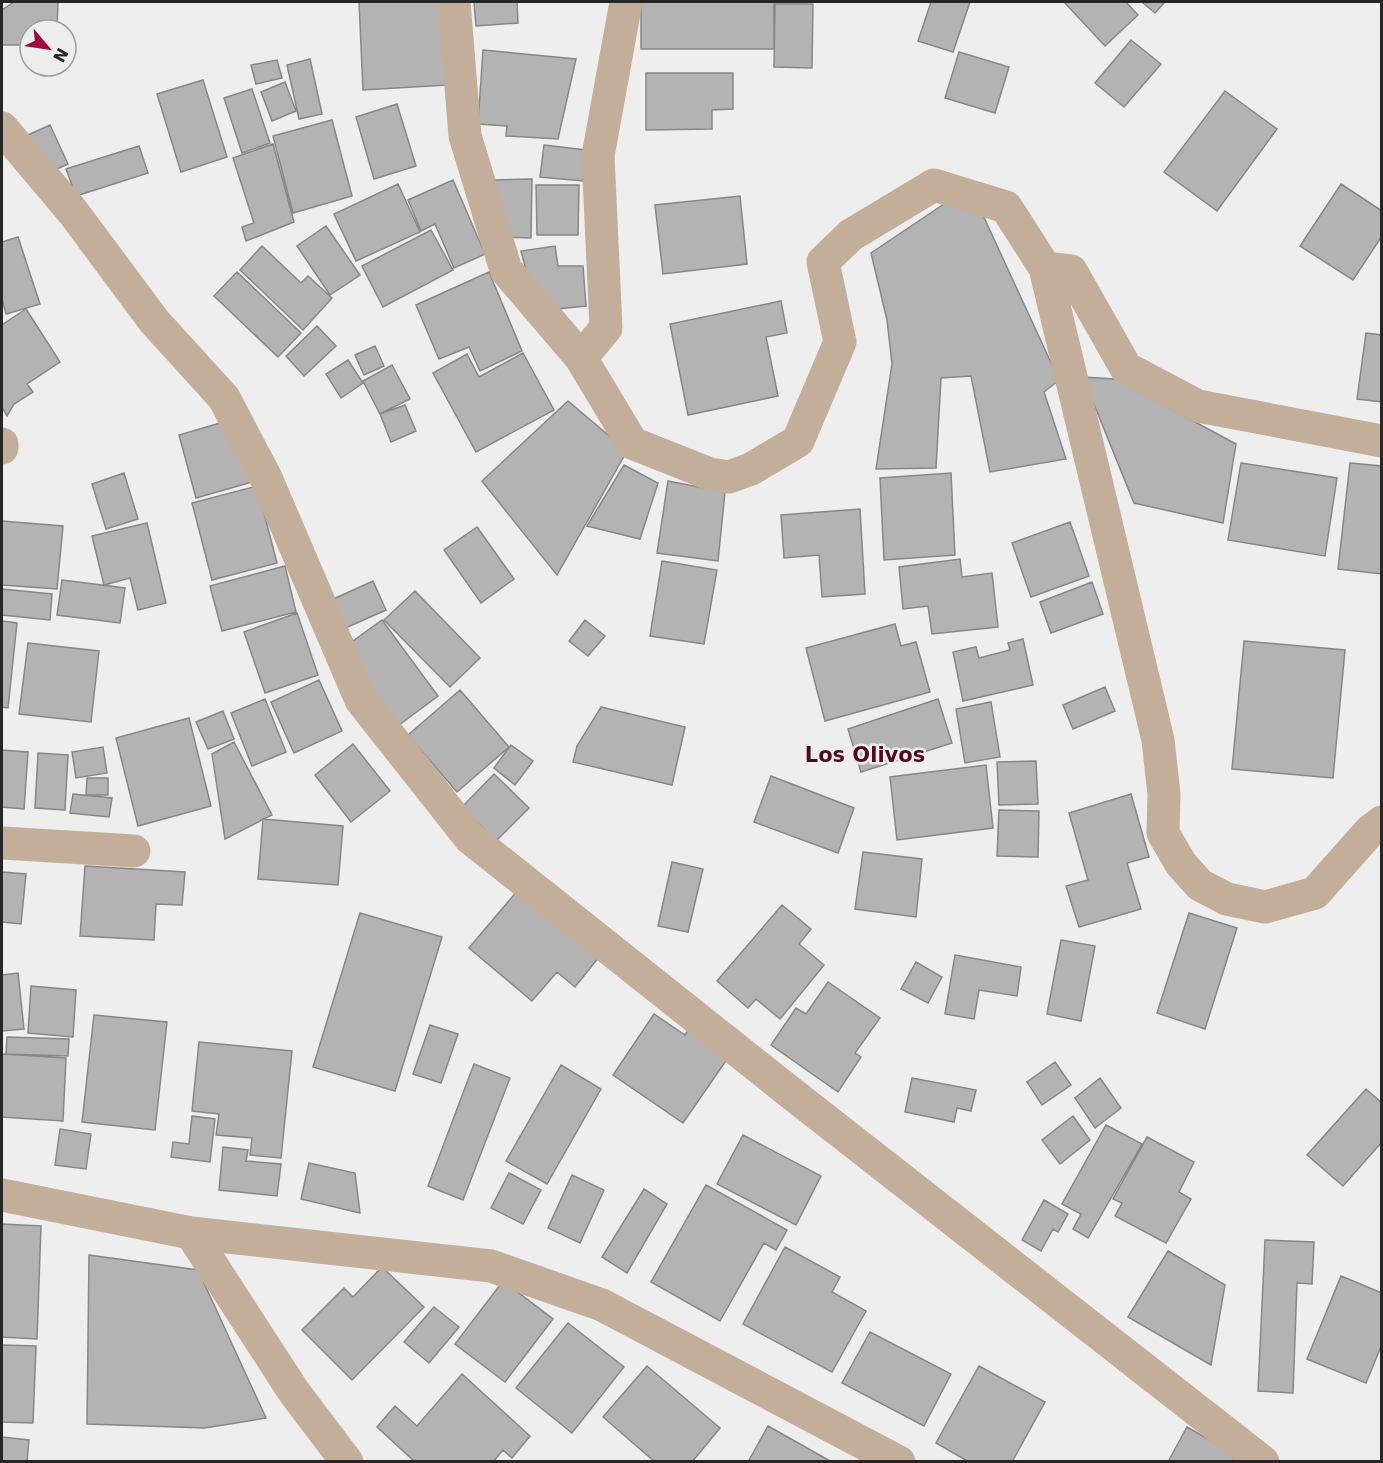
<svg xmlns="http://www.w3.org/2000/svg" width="1383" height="1463" font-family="'DejaVu Sans',sans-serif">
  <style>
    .building { fill: #b4b3b3; stroke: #888787; stroke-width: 1.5 }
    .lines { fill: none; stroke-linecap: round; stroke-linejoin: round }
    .street { stroke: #c3af99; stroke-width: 33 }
    .labels { text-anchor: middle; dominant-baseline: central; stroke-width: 5; stroke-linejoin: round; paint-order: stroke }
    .district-label { font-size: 21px; font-weight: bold; fill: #4f0a1e; stroke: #eeeeef }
  </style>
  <rect width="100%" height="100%" fill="#eeeeef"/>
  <!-- building -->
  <path class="building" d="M14 2H58L57 30H30V45H2V10Z
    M359 2H442L447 85 363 90Z
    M474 2H517L518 23 476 26Z
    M641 2H774V49H641Z
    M931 2H970L953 52 918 41Z
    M1064 2H1126L1138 15 1105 46Z
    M1142 2H1165L1155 13Z
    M775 4H813L812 68 774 67Z
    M1131 40 1161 64 1124 107 1095 83Z
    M483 50 576 59 558 139 506 136 507 126 478 124Z
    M959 52 1009 67 995 113 945 98Z
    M310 59 322 114 299 119 287 65Z
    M277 60 282 78 256 84 251 65Z
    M646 73H733V109L712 110V129L646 130Z
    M203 80 227 157 181 172 157 94Z
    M285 82 296 111 272 121 261 92Z
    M252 89 270 143 242 153 224 98Z
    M1225 91 1277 129 1217 211 1164 172Z
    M397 104 416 166 374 179 356 117Z
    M332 120 352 196 293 213 273 136Z
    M50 125 68 164 45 174 28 135Z
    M273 144 294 222 246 241 242 227 254 223 233 158Z
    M544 145 586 150 583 181 540 177Z
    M139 146 148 173 76 196 66 169Z
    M532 179 531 238 502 237 493 180Z
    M453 180 485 254 454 268 435 224 421 231 408 200Z
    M398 184 420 232 356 261 334 214Z
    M1341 184 1382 211V236L1353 280 1300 246Z
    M536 185H579L578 235H537Z
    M740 196 747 264 663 274 655 205Z
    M947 202 981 211 1059 380 1044 392 1066 459 990 472 971 376 941 378 936 468 876 469 892 364 887 320 871 253Z
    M326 226 360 275 330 295 297 246Z
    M431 230 453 270 383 307 362 266Z
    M18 237 40 304 6 314 2 299V242Z
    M262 246 301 283 308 276 332 298 303 330 240 270Z
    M555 246 558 266H583L586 306 547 310 529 282 521 251Z
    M237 272 301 333 278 357 214 296Z
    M489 272 522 351 480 371 469 347 439 359 416 305Z
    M781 301 787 333 766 337 778 396 688 415 670 324Z
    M26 309 60 362 27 384 33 392 14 404 7 416 2 407V325Z
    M317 326 336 346 304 376 286 356Z
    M1366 333 1382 335V402L1357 399Z
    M375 346 384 366 364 375 355 355Z
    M523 353 554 410 476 452 433 373 467 354 479 377Z
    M348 360 363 383 341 398 326 374Z
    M392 365 410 399 380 414 363 381Z
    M1083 377 1115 379 1236 444 1223 523 1134 503Z
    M568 401 627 451 557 575 482 481Z
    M405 405 416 431 391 442 380 414Z
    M234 419 252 482 196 498 179 435Z
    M1241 463 1337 478 1325 556 1228 540Z
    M1350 463 1382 466V574L1338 569Z
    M624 465 658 483 640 539 587 526Z
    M124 473 138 519 106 529 92 484Z
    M951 473 955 555 884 560 880 478Z
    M668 481 725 492 718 561 657 553Z
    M257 486 277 563 212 580 192 503Z
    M860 509 865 594 822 597 819 555 784 558 781 515Z
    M2 521 63 526 57 589 2 585Z
    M1070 522 1089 576 1031 597 1012 543Z
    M147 523 166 603 138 610 130 578 104 585 92 536Z
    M477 527 514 579 481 603 444 550Z
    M960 559 962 577 992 573 998 627 932 634 928 606 903 609 899 567Z
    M662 561 717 570 704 644 650 636Z
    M285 566 296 612 222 631 210 586Z
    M62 580 125 588 120 623 57 615Z
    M373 581 386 610 341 630 329 601Z
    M1092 582 1103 614 1051 633 1040 602Z
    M2 589 52 594 50 620 2 615Z
    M415 591 480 658 450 687 384 620Z
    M297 613 318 675 265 693 244 632Z
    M382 620 438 696 399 725 342 649Z
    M585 620 605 636 588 656 569 641Z
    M2 621 17 623 8 708 2 707Z
    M895 624 901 646 916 642 930 692 825 721 806 648Z
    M1023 639 1033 685 963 701 953 652 976 647 979 658 1010 650 1008 643Z
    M1244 641 1345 650 1333 778 1232 769Z
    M28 643 99 651 91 722 19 714Z
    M319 680 342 731 294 753 271 702Z
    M1105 687 1115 711 1073 729 1063 705Z
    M460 690 509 747 457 792 408 735Z
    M265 699 286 752 252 766 231 713Z
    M938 699 952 743 861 772 848 729Z
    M991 702 1000 757 965 763 956 709Z
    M601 707 685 727 672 785 573 762 577 746Z
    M223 711 234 739 208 749 196 722Z
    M189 718 211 806 138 826 116 738Z
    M234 742 272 815 225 839 212 754Z
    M353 744 390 791 351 822 315 775Z
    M511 745 533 761 515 785 494 768Z
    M103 747 107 773 76 778 72 752Z
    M2 750 28 752 24 809 2 807Z
    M38 753 68 755 65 810 35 808Z
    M1036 761 1038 804 999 805 997 762Z
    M986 765 993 828 897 840 890 777Z
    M494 774 529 808 496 841 462 807Z
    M771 776 854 808 838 853 754 822Z
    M87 778H108V795H86Z
    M73 794 112 798 109 817 70 813Z
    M1131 794 1149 857 1127 863 1141 909 1079 927 1066 886 1088 880 1069 813Z
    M999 810 1039 811 1038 857 997 856Z
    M263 819 343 826 338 885 258 879Z
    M863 852 922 859 916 917 855 909Z
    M672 862 703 869 688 932 658 926Z
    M85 866 185 872 182 905 156 904 154 940 80 936Z
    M2 872 26 874 21 924 2 922Z
    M518 890 599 957 575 987 557 972 532 1001 469 948Z
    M782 905 811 929 799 944 824 965 780 1019 756 999 748 1008 717 981Z
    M360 913 442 937 395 1091 313 1067Z
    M1189 913 1237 928 1205 1029 1157 1013Z
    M1061 940 1095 946 1081 1021 1047 1014Z
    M955 955 1021 967 1017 996 979 990 974 1019 945 1014Z
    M916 962 942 977 928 1003 901 989Z
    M18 973 24 1029 2 1031V975Z
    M828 982 880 1018 855 1053 861 1057 838 1092 771 1045 796 1008 806 1014Z
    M31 986 76 990 73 1037 28 1033Z
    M654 1014 685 1035 690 1027 730 1055 683 1123 613 1075Z
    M94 1015 167 1022 155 1130 82 1122Z
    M430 1025 458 1034 441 1083 413 1074Z
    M7 1037 69 1039 68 1056 6 1054Z
    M199 1042 292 1051 281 1158 250 1155 252 1138 216 1135 219 1114 192 1111Z
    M2 1054 66 1058 63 1121 2 1117Z
    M1055 1062 1071 1085 1042 1105 1027 1082Z
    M474 1064 510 1078 463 1200 428 1186Z
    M561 1065 601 1089 547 1184 506 1161Z
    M912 1078 976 1090 971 1111 957 1108 954 1122 905 1112Z
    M1100 1078 1121 1108 1095 1128 1075 1098Z
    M1366 1089 1382 1103V1142L1343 1186 1307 1155Z
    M192 1116 215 1119 210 1162 171 1157 173 1142 189 1144Z
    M1073 1116 1090 1140 1060 1164 1042 1140Z
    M1106 1125 1142 1144 1088 1238 1073 1229 1081 1214 1062 1204Z
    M60 1129 91 1134 86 1169 55 1165Z
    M743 1135 821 1176 796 1225 717 1184Z
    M1147 1137 1194 1162 1179 1192 1191 1199 1166 1243 1115 1216 1122 1203 1113 1199Z
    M223 1147 248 1150 246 1161 281 1164 277 1196 219 1190Z
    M309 1163 355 1173 360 1213 301 1199Z
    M509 1173 541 1190 523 1224 491 1208Z
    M572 1175 604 1190 580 1243 548 1228Z
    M706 1185 787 1230 776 1250 764 1243 720 1321 651 1282Z
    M644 1189 667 1204 627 1273 602 1257Z
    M1044 1200 1068 1214 1058 1232 1053 1229 1041 1251 1022 1240Z
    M2 1224 41 1226 37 1339 2 1337Z
    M1265 1240 1314 1242 1312 1284 1297 1283 1293 1393 1258 1391Z
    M785 1247 840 1277 832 1292 866 1311 832 1372 743 1324Z
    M1168 1251 1225 1285 1211 1365 1128 1317Z
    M89 1255 198 1270 266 1418 205 1428 87 1424Z
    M382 1267 424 1307 352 1380 302 1330 344 1288 353 1297Z
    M1341 1276 1382 1293V1344L1366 1383 1307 1359Z
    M503 1281 553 1319 505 1382 455 1344Z
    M434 1307 459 1327 429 1363 404 1342Z
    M568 1323 624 1367 572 1433 516 1388Z
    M870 1332 951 1374 924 1426 842 1383Z
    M2 1345 36 1346 33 1423 2 1422Z
    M647 1366 720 1428 692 1462H655L603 1417Z
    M979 1366 1045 1402 1012 1462H969L936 1443Z
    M462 1374 530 1436 512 1458 503 1450 493 1462H415L377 1427 395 1406 417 1426Z
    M768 1426 832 1462H748Z
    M1187 1427 1236 1455 1232 1462H1168Z
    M2 1437 29 1440 27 1462H2Z"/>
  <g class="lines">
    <!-- street -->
    <path class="street" d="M454 2 465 136 506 270 581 358 632 443 710 474 729 477 751 469 798 441 840 342 823 262 851 235 934 185 1006 207 1045 268 1158 740 1164 794 1163 833 1181 864 1200 885 1227 899 1265 907 1315 893 1370 831 1382 822
      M2 128 73 212 154 321 224 398 266 478 361 700 470 838 791 1093 1263 1462
      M1045 268 1071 271 1126 368 1198 406 1382 441
      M581 358 606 328 598 156 626 2
      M2 444V448
      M2 843 134 851
      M2 1195 191 1233 491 1266 602 1305 899 1462
      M191 1233 294 1392 347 1462"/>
  </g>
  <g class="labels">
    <!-- district labels -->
    <g class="district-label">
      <text x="865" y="755">Los Olivos</text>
    </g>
  </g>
  <!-- border -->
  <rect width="1383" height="1463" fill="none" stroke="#262627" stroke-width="6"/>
  <!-- north arrow -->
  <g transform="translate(48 48) rotate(119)"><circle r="28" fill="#eeeeef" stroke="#9e9e9f" stroke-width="1.5"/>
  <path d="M0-4.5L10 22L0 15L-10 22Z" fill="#a20540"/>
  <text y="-9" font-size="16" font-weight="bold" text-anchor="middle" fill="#262627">N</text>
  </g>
</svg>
